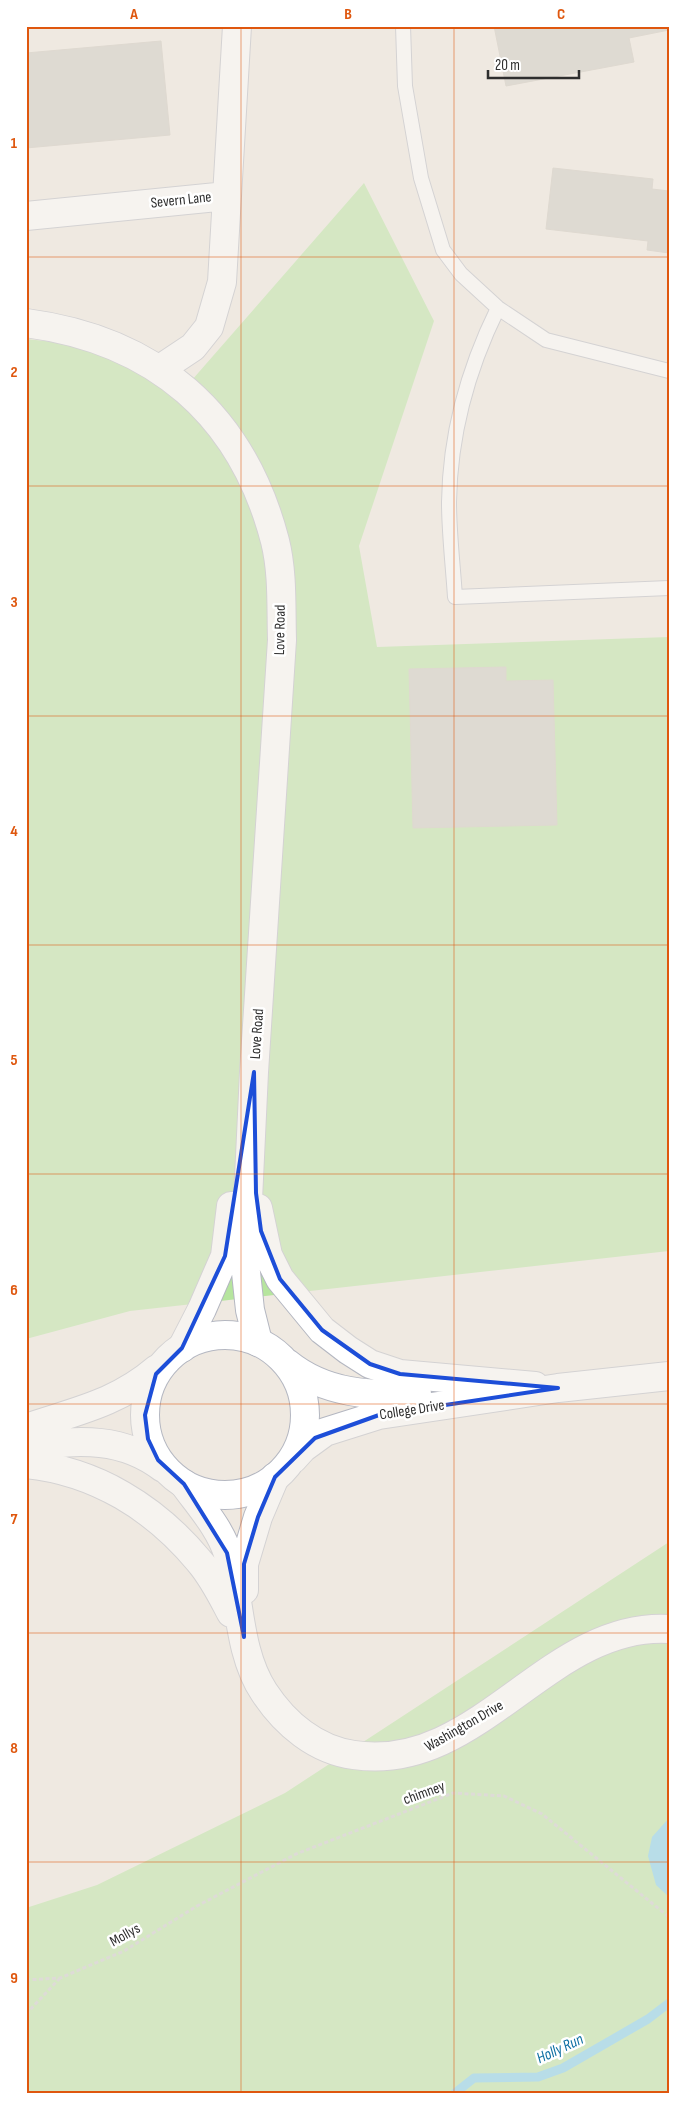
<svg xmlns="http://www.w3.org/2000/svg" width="695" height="2119" font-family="'Sofia Sans Condensed',sans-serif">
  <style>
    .green { fill: #b6e59e }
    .water { fill: #75cff0 }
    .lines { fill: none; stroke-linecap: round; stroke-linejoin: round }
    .stream { stroke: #75cff0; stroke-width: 9 }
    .building { fill: #cbc7bf; stroke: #cbc5ba }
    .service-casing { stroke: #b4b7c1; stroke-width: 16 }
    .minor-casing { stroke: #b4b7c1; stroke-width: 30 }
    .tertiary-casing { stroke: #b4b7c1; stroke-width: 30 }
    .secondary-casing { stroke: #b4b7c1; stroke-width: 30 }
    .path { stroke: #c9c9c9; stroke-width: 3; stroke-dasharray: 4 2.5; stroke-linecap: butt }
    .service { stroke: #fff; stroke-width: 14 }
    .minor { stroke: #fff; stroke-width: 28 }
    .tertiary { stroke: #fff; stroke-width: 28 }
    .secondary { stroke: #fff; stroke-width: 28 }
    .marked { fill: none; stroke: #1d4ed8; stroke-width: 4; stroke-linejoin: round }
    .grid { fill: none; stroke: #df570e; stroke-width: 1; stroke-opacity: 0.55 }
    .labels { text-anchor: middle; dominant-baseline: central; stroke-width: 5; stroke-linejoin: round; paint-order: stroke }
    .street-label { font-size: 15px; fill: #2e2e2e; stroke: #fff }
    .water-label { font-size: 16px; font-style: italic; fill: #0d6fa3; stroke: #fff }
    .neatline { fill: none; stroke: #df570e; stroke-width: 2 }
    .grid-label { font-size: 16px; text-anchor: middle; font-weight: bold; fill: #df570e }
  </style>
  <rect width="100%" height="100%" fill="#efe9e1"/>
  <!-- green -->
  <path class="green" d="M364 183 434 321 359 546 377 647 669 637V1251L130 1311 26 1339V339L64 343 116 361 178 396Z
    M669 1542V2093H26V1908L97 1885 285 1793Z"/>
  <!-- water -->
  <path class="water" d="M669 1818V1897L656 1885 648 1856 652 1837Z"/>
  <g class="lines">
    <!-- stream -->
    <path class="stream" d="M455 2093 474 2078 538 2077 563 2068 648 2019 669 2003"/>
  </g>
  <!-- building -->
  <path class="building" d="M494 26H669V30L629 38 634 62 506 86Z
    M161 41 170 135 26 148V53Z
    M553 168 653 179 652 189 669 191V253L647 250 648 241 546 229Z
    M506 667V681L553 680 557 825 413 828 409 669Z"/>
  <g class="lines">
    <defs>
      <path id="service" d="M403 26 405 86 421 178 443 250 461 274 498 308 546 340 669 371
        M498 308C468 369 450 433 449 502 449 533 453 566 455 597L669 588"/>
      <path id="minor" d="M227 196 237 26
        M26 216 227 196 222 282 209 327 193 347 160 369
        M26 1464C96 1471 155 1508 199 1561 213 1577 222 1596 231 1613
        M184 1484C199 1505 220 1528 228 1554 240 1598 238 1653 264 1692 285 1724 316 1750 354 1755 478 1774 548 1622 669 1629
        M244 1590V1564L258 1517 275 1477"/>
      <path id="tertiary" d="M26 323C155 340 242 414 275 541 283 573 281 607 282 640L254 1072 245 1263 250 1310 258 1342
        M258 1208 268 1255 280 1279 322 1330 348 1350 370 1364 400 1374 535 1386
        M182 1348 202 1309 225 1256 231 1206"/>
      <path id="secondary" d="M145 1415a80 80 0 1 1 160 0a80 80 0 1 1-160 0Z
        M287 1363C325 1394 371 1396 417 1394
        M26 1428C76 1411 116 1404 157 1369
        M26 1446C77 1441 120 1435 163 1468
        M293 1459 303 1448 325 1432 379 1415 558 1388 669 1376"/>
    </defs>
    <!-- service casing -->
    <use href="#service" class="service-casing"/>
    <!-- minor casing -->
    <use href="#minor" class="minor-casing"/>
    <!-- tertiary casing -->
    <use href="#tertiary" class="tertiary-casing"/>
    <!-- secondary casing -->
    <use href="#secondary" class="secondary-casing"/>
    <!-- path -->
    <path class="path" d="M26 1980 60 1978 124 1951 197 1906 296 1854 453 1793 504 1796 542 1814 669 1917
      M26 2014 60 1978"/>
    <!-- service -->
    <use href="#service" class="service"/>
    <!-- minor -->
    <use href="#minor" class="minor"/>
    <!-- tertiary -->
    <use href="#tertiary" class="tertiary"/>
    <!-- secondary -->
    <use href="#secondary" class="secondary"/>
  </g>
  <!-- marked area -->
  <path d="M0 0H695V2119H0ZM254 1072 256 1193 261 1231 280 1279 322 1330 370 1364 400 1374 558 1388 379 1415 315 1438 275 1477 258 1517 244 1564V1637L227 1553 184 1484 158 1460 148 1439 145 1415 156 1374 182 1348 225 1256Z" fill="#efe9e1" fill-opacity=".55" fill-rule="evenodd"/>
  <path class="marked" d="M254 1072 256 1193 261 1231 280 1279 322 1330 370 1364 400 1374 558 1388 379 1415 315 1438 275 1477 258 1517 244 1564V1637L227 1553 184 1484 158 1460 148 1439 145 1415 156 1374 182 1348 225 1256Z"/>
  <!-- grid -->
  <path class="grid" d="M241 26V2093M454 26V2093M26 257H669M26 486H669M26 716H669M26 945H669M26 1174H669M26 1404H669M26 1633H669M26 1862H669"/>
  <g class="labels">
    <!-- street labels -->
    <g class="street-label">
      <text transform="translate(181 200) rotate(-6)">Severn Lane</text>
      <text transform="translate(280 630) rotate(-89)">Love Road</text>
      <text transform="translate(257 1034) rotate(-86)">Love Road</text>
      <text transform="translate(412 1410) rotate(-9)">College Drive</text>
      <text transform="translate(464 1726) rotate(-30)">Washington Drive</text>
      <text transform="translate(424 1793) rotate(-20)">chimney</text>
      <text transform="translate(125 1935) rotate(-29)">Mollys</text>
    </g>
    <!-- water labels -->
    <g class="water-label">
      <text transform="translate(560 2049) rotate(-25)">Holly Run</text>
    </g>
  </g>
  <!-- border -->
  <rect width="695" height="2119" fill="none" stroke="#ffffff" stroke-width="55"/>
  <!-- scale -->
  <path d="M488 70v8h91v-8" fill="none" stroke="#2e2e2e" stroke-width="2.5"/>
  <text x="495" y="70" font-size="15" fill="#2e2e2e" stroke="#ffffff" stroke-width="4" paint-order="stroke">20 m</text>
  <rect x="28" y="28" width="640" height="2064" class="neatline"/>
  <g class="grid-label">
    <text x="134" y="19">A</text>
    <text x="348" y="19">B</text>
    <text x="561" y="19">C</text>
    <text x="14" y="148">1</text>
    <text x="14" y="377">2</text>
    <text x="14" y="607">3</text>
    <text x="14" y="836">4</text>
    <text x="14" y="1065">5</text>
    <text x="14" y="1295">6</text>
    <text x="14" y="1524">7</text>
    <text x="14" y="1753">8</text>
    <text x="14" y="1983">9</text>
  </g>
</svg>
